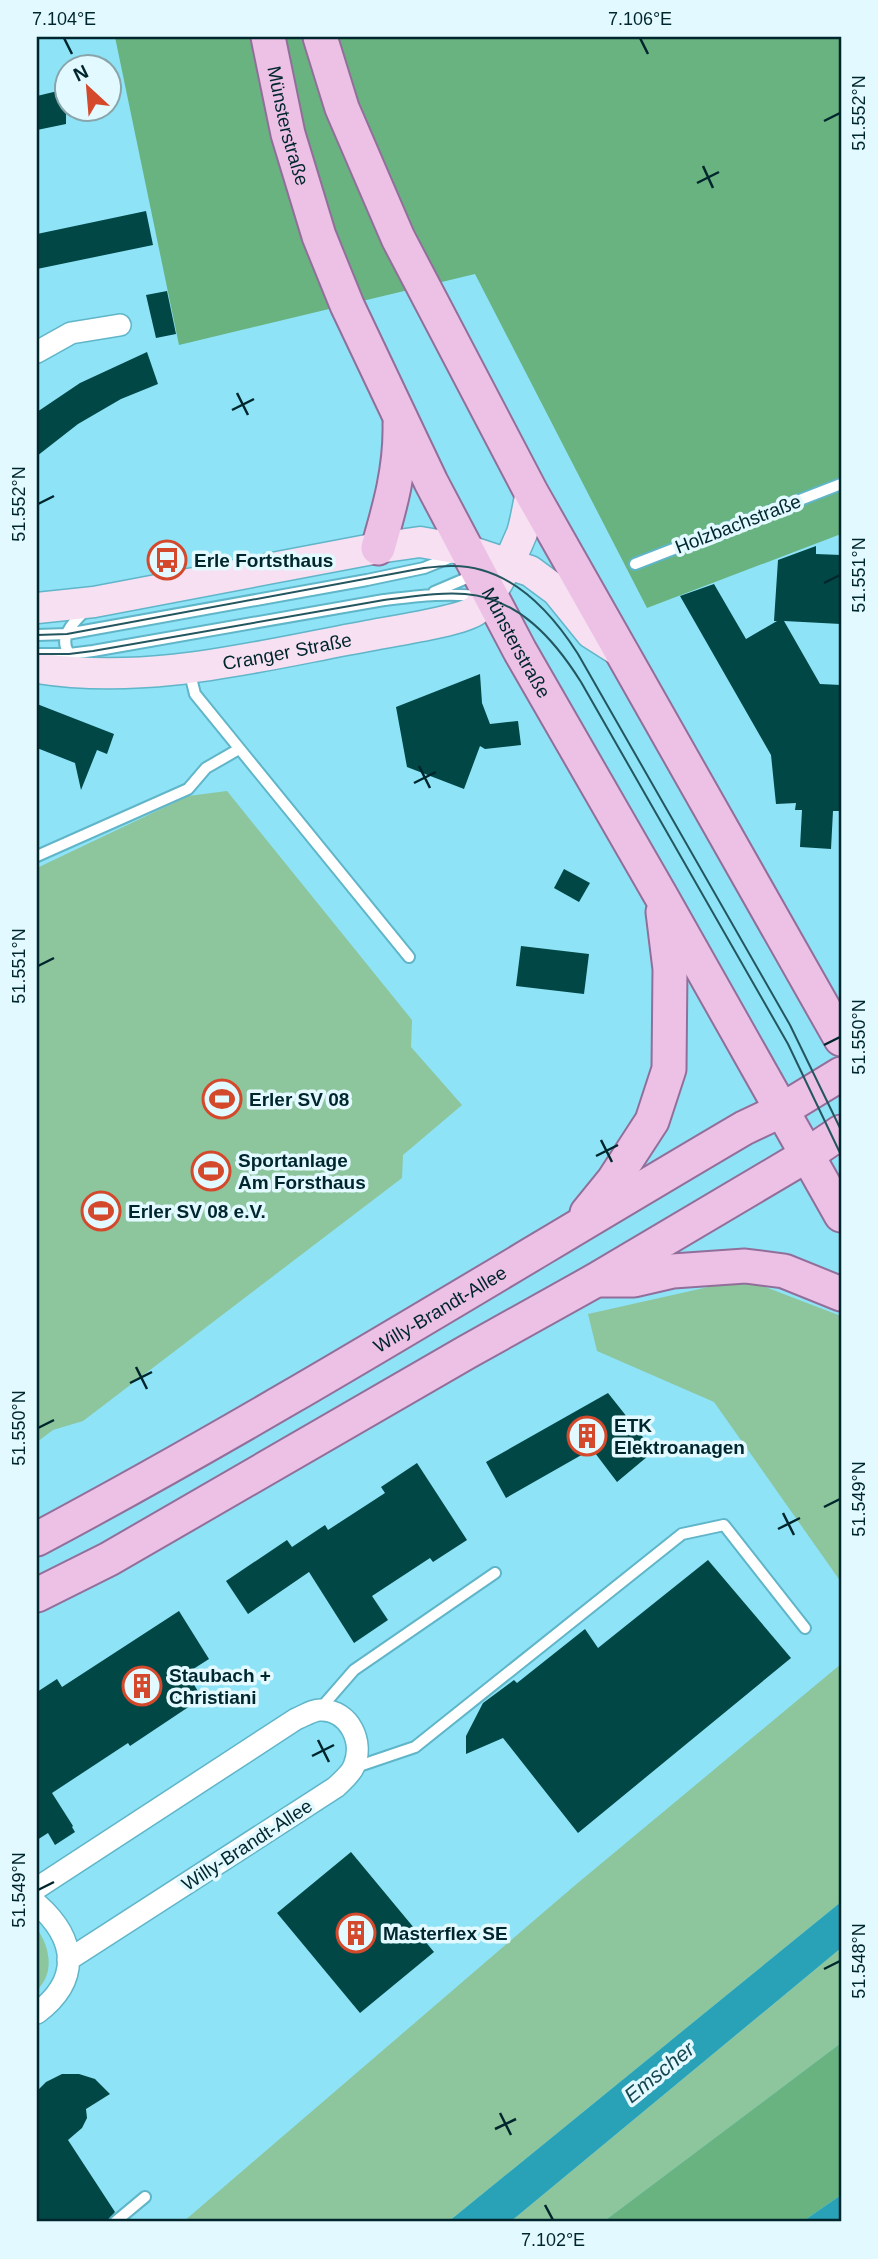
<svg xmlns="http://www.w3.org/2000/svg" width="878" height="2259" font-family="Arial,sans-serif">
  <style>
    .green { fill: #8dc59d }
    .forest { fill: #69b381 }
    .water { fill: #29a1b7 }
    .building { fill: #004746 }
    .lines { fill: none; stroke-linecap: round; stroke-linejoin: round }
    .lane-casing { stroke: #60b5c8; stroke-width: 14 }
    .street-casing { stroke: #60b5c8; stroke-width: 24 }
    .secondary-casing { stroke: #60b5c8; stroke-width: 33 }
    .primary-casing { stroke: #926f9a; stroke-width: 37 }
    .lane { stroke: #fff; stroke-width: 10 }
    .street { stroke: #fff; stroke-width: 21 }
    .secondary { stroke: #f6e0f2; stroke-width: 30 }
    .primary { stroke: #edc1e5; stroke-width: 33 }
    .tram { stroke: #245660; stroke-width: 2 }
    .ticks { fill: none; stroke: #00262d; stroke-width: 2.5 }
    .labels { text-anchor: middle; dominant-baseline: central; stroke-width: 7; stroke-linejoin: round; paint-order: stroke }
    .street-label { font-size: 19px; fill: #00262d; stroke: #e2f9ff }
    .poi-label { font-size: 19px; font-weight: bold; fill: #00262d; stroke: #e2f9ff; text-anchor: start }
    .water-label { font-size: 21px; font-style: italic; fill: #154650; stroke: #e2f9ff }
    .neatline { fill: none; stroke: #00262d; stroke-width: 2.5 }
    .ticks-label { font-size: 18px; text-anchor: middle; fill: #00262d }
  </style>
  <rect width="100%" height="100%" fill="#8ee3f6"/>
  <!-- green -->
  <path class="green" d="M227 791 412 1020 411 1047 462 1105 403 1155 402 1178 83 1421 53 1430 37 1442V868L188 796Z
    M744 1279 841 1316V1582L714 1402 597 1351 588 1314Z
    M841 1664V1902L448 2222H183L573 1887Z
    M37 1929C50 1947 55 1973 37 1990Z
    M841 1948V2043L603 2222H510Z"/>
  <!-- forest -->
  <path class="forest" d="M115 37H841V534L647 608 475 274 179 345Z
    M841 2043V2195L802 2222H603Z"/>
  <!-- water -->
  <path class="water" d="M841 1902V1948L510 2222H448Z
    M841 2195V2222H802Z"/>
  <!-- building -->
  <path class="building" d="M66 89V124L37 130V96Z
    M146 211 153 245 37 269V234Z
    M167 291 176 334 156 338 146 295Z
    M147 352 158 384 121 399 78 424 37 456V412L80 383Z
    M816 546V554L841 555V624L784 621 820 684 841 685V779L839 811H833L831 849 800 847 802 810H795L796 803 776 804 771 755 680 596 714 584 746 639 777 621H774L778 560Z
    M480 674 482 703 490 724 518 721 521 745 485 749 480 746 464 789 407 767 396 707Z
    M37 704 114 734 107 754 97 750 81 790 75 763 37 748Z
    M564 869 590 883 579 902 554 888Z
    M521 946 589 954 584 994 516 986Z
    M608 1393 654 1451 617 1482 592 1449 506 1498 486 1462Z
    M417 1463 467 1540 433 1562 430 1558 372 1596 388 1620 354 1643 309 1572 248 1614 226 1581 287 1540 292 1547 325 1525 328 1530 385 1493 381 1487Z
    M708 1560 791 1658 578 1833 503 1738 466 1754V1736L483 1703 514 1680 517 1683 585 1629 598 1648Z
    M179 1611 209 1659 187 1673 202 1698 130 1746 128 1743 52 1793 73 1826 72 1827 75 1832 55 1845 48 1833 37 1840V1692L57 1679 62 1687Z
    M351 1852 434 1952 360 2013 277 1913Z
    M62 2074H79L95 2079 110 2094 86 2109 87 2118 82 2128 68 2140 115 2212 106 2222H37V2091L46 2082Z"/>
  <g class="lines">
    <defs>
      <path id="lane" d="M635 564 841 484
        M434 592 474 575
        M37 635 67 634 367 580 424 568 454 556
        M37 654H69L93 651 384 600C418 596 450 592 484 597
        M71 656C56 639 73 622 87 609
        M189 670 195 694 409 957
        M37 856 188 789 206 768 239 749
        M320 1709 354 1670 495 1573
        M353 1768 415 1747 682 1534 724 1525 805 1628
        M115 2222 145 2197"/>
      <path id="street" d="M37 352 71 333 120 325
        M37 1888 296 1719C304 1716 314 1709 322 1710 350 1711 364 1742 354 1766 351 1774 342 1781 336 1787L68 1960
        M37 1904C77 1939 81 1980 37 2013"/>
      <g id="secondary">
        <path d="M37 608 94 602 378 548 420 542 466 550 530 571 557 591 591 633 624 654"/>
        <path id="s1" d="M37 668C151 686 261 655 373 635 393 631 462 621 476 610 494 595 513 555 522 533 526 520 528 505 531 492"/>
      </g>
      <g id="primary">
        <path id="s2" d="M268 37 288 134 319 236 347 305 431 482 520 651 661 896 841 1215"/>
        <path d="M320 37 342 108 398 238 531 492 841 1039"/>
        <path d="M378 548C390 507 401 468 400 424"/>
        <path d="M587 1213 613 1181 652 1121 669 1069 670 969 663 912"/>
        <path d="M602 1280H634L673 1271 745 1266 784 1271 841 1294"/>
        <path id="s3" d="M37 1539C277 1411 509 1266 744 1128L782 1110 841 1074"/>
        <path d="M37 1595 109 1559 467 1352 596 1280 807 1155 841 1132"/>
      </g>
    </defs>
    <!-- lane casing -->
    <use href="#lane" class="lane-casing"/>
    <!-- street casing -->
    <use href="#street" class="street-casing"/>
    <!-- secondary casing -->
    <use href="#secondary" class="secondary-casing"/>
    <!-- primary casing -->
    <use href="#primary" class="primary-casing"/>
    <!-- lane -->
    <use href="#lane" class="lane"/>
    <!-- street -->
    <use href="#street" class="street"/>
    <!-- secondary -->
    <use href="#secondary" class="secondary"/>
    <!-- primary -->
    <use href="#primary" class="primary"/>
    <!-- tram -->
    <path class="tram" d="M37 635 67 634 424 568C433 567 442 566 451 566 508 565 550 610 578 654L790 1025 841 1130
      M37 654H69L93 651 384 600C411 597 438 592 465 594 518 598 554 639 581 682L788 1044 841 1155"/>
  </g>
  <!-- ticks -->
  <path class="ticks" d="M64 38 72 54M640 38 648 54M824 121 840 113M703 166 713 188M697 183 719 172M237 393 248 415M232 410 254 399M38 504 54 496M824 583 840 575M419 766 430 788M414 783 436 772M38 966 54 958M824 1045 840 1037M601 1140 612 1162M596 1156 618 1145M136 1367 147 1389M130 1383 152 1372M38 1428 54 1420M824 1507 840 1499M783 1513 794 1535M778 1529 800 1518M318 1740 329 1762M312 1756 334 1745M38 1890 54 1882M824 1969 840 1961M500 2113 511 2135M495 2129 516 2119M545 2205 553 2220"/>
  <!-- icons -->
  <defs>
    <symbol id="bus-ring" viewBox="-11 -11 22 22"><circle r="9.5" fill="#e2f9ff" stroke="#d4492c" stroke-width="1.5"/><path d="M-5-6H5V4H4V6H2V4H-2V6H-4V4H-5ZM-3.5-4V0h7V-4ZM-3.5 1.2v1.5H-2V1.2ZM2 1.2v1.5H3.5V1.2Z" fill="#d4492c"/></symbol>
    <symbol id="stadium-ring" viewBox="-11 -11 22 22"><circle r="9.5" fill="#e2f9ff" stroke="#d4492c" stroke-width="1.5"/><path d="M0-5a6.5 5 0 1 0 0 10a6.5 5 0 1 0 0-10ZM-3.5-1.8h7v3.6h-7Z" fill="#d4492c"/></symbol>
    <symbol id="building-ring" viewBox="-11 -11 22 22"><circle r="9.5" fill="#e2f9ff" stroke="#d4492c" stroke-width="1.5"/><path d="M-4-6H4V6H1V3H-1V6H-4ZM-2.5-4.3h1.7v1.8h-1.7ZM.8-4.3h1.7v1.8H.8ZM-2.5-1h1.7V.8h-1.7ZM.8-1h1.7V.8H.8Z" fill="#d4492c"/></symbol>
  </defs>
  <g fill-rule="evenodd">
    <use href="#bus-ring" x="145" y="538" width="44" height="44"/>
    <use href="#stadium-ring" x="200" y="1077" width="44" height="44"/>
    <use href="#stadium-ring" x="189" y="1149" width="44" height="44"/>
    <use href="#stadium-ring" x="79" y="1189" width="44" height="44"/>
    <use href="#building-ring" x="565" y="1414" width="44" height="44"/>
    <use href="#building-ring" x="120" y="1664" width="44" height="44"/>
    <use href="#building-ring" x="334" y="1911" width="44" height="44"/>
  </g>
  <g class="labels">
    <!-- street labels -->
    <g class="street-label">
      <text stroke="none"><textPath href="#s2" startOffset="91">Münsterstraße</textPath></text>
      <text transform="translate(738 524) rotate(-21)">Holzbachstraße</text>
      <text stroke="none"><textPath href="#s2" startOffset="658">Münsterstraße</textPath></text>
      <text stroke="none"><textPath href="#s1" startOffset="252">Cranger Straße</textPath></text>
      <text stroke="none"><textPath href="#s3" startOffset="464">Willy-Brandt-Allee</textPath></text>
      <text transform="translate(247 1845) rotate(-33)">Willy-Brandt-Allee</text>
    </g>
    <!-- poi labels -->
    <g class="poi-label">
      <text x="194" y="560">Erle Fortsthaus</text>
      <text x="249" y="1099">Erler SV 08</text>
      <text x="238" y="1160">Sportanlage<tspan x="238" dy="22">Am Forsthaus</tspan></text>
      <text x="128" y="1211">Erler SV 08 e.V.</text>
      <text x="614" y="1425">ETK<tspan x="614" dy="22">Elektroanagen</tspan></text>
      <text x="169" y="1675">Staubach +<tspan x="169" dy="22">Christiani</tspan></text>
      <text x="383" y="1933">Masterflex SE</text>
    </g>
    <!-- water labels -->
    <g class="water-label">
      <text transform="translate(659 2072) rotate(-39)">Emscher</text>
    </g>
  </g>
  <!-- border -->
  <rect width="878" height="2259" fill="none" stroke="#e2f9ff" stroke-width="77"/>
  <!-- north arrow -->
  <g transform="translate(88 88) rotate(334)"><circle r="33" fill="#e2f9ff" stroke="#88a5ab" stroke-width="2"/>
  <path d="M0-5L12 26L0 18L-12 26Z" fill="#d4492c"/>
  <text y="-10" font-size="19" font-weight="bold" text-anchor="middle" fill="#00262d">N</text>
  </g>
  <rect x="38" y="38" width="802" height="2182" class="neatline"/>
  <g class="ticks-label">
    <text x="64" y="25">7.104°E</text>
    <text x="640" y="25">7.106°E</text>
    <text transform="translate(859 113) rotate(-90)" y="6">51.552°N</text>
    <text transform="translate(19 504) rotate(-90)" y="6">51.552°N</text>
    <text transform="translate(859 575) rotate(-90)" y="6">51.551°N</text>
    <text transform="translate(19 966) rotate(-90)" y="6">51.551°N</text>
    <text transform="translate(859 1037) rotate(-90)" y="6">51.550°N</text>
    <text transform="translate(19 1428) rotate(-90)" y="6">51.550°N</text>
    <text transform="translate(859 1499) rotate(-90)" y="6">51.549°N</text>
    <text transform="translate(19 1890) rotate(-90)" y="6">51.549°N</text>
    <text transform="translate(859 1961) rotate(-90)" y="6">51.548°N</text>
    <text x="553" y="2246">7.102°E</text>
  </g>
</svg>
